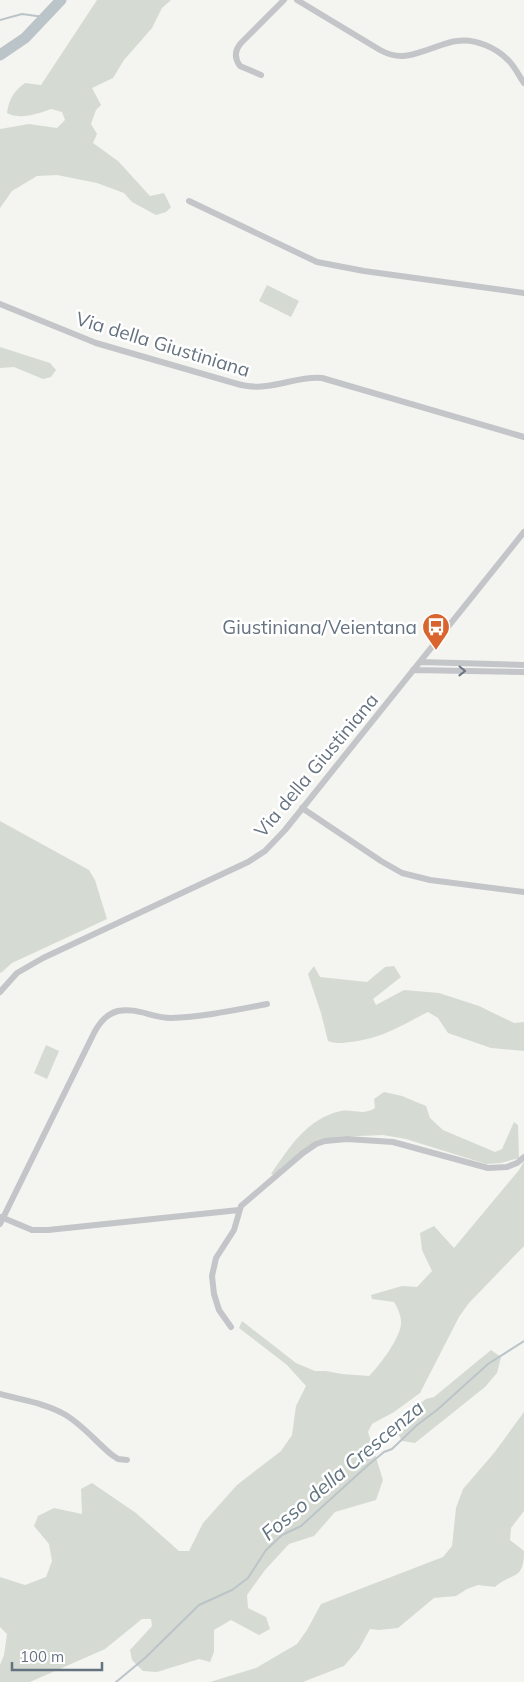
<svg xmlns="http://www.w3.org/2000/svg" width="524" height="1682" font-family="Mulish,sans-serif">
  <style>
    .green { fill: #d5dbd2 }
    .lines { fill: none; stroke-linecap: round; stroke-linejoin: round }
    .stream { stroke: #bbc4c9; stroke-width: 2 }
    .river { stroke: #bbc4c9; stroke-width: 11 }
    .minor { stroke: #c3c5c9; stroke-width: 6 }
    .oneway { stroke: #6a7684 }
    .labels { text-anchor: middle; dominant-baseline: central; stroke-width: 5; stroke-linejoin: round; paint-order: stroke }
    .street-label { font-size: 19px; fill: #657280; stroke: #fff }
    .poi-label { font-size: 19px; fill: #657280; stroke: #fff; text-anchor: end }
    .water-label { font-size: 20px; font-style: italic; fill: #61737e; stroke: #fff }
  </style>
  <rect width="100%" height="100%" fill="#f4f4f1"/>
  <!-- green -->
  <path class="green" d="M97 0H171L162 8 152 28 124 60 113 78 92 88 101 105 96 110 91 124 97 134 93 143 118 161 150 196 164 193 171 207 166 212 156 215 132 202 124 193 97 183 57 175 37 176 12 191 0 208V129L29 124 57 128 65 120 62 112 51 109C38 114 20 120 7 113 9 99 14 91 25 83L41 85Z
    M267 285 299 301 291 317 259 301Z
    M0 347 50 363 56 370 51 377 43 379 14 367 0 368Z
    M0 821 89 870 95 880 107 919 12 963 1 973 0 972Z
    M314 966 320 977 367 982 385 967 394 966 401 977 373 999 376 1005 404 990 439 993 479 1006 514 1023 524 1022V1051L491 1048 448 1033 438 1018 428 1012C400 1026 383 1038 351 1042 342 1043 336 1044 328 1041L321 1013 308 974Z
    M46 1045 59 1051 47 1079 34 1073Z
    M384 1092 402 1096 426 1106 430 1118 443 1130 495 1152 502 1149 514 1122 518 1125 519 1158 501 1163 486 1164 406 1139 383 1135 335 1137 317 1141 275 1175 271 1174C289 1148 307 1118 341 1111 354 1109 362 1116 375 1108L374 1099Z
    M524 1161V1246L469 1303 459 1317 420 1393 394 1412 372 1424 368 1432 383 1480 376 1500 335 1512 314 1536 289 1544 265 1570 247 1595 248 1608 266 1617 270 1629 259 1635 231 1620 214 1630V1652L210 1662 199 1659 157 1672 143 1671 132 1660 130 1650 152 1626 151 1619H142L105 1649 30 1682H0V1665L4 1655 7 1634 0 1627V1577L25 1585 46 1577 52 1561 49 1544 34 1526 38 1516 54 1508 82 1514 81 1489 92 1483 136 1513 179 1551H189L203 1523 237 1485 281 1451 292 1435 296 1406 306 1386 287 1365 239 1328 242 1321 296 1363 315 1371H326L342 1374 369 1376C380 1365 396 1343 400 1329 403 1320 399 1310 394 1302L372 1299 371 1295 402 1286 417 1287 432 1271 422 1250 420 1233 434 1226 454 1248 519 1170Z
    M491 1350 501 1357 497 1373 485 1387 415 1443 402 1441 396 1430 399 1418 426 1399 434 1397Z
    M524 1412V1511L511 1528 510 1540 524 1551C524 1582 511 1572 495 1587L478 1585 467 1589 456 1596 434 1598 398 1628 379 1630 370 1629 359 1649 344 1666 303 1682H210L256 1668 297 1644 307 1630 321 1604 443 1557 452 1546 456 1508 463 1489 494 1453Z"/>
  <g class="lines">
    <!-- stream -->
    <path class="stream" d="M0 20 22 14 44 17
      M116 1682 145 1658 199 1605 232 1590 248 1578 266 1550 282 1535 301 1526 367 1466 384 1452 392 1449 417 1425 437 1410 488 1364 524 1341"/>
    <!-- river -->
    <path class="river" d="M0 55 25 38 61 0"/>
    <!-- minor -->
    <path class="minor" d="M297 0 380 50C398 60 409 56 427 50 437 47 447 42 457 41 475 38 497 48 509 61 515 67 519 76 524 83
      M261 75 240 66C234 58 235 50 241 43L284 0
      M189 201 317 262 364 271 524 293
      M0 304 96 343 234 383C244 386 255 388 266 386 285 384 304 376 322 378L524 437
      M420 662 524 665
      M413 670 524 672
      M302 808 381 861 402 873 430 880 524 892
      M0 992 17 973 43 958 248 862 265 851 285 830 524 532
      M1 1217 32 1230H48L239 1210
      M0 1224 95 1031C101 1021 107 1014 118 1011 136 1007 153 1018 171 1018 203 1017 235 1010 267 1004
      M231 1327 219 1310 214 1294 212 1276 216 1258 234 1230 241 1206 303 1153 316 1144 325 1141 347 1139 393 1142 488 1168 507 1167 517 1163 524 1157
      M0 1394C21 1400 45 1403 64 1414 82 1424 96 1442 112 1455L118 1459 127 1460"/>
  </g>
  <!-- one-way arrows -->
  <defs><path id="oneway-chevron" d="M-2-3.5L2.5 0L-2 3.5" fill="none" stroke-width="1.6" stroke-linecap="round" stroke-linejoin="round" transform="scale(1.25)"/></defs>
  <use class="oneway" href="#oneway-chevron" transform="translate(462 671) rotate(1)"/>
  <!-- icons -->
  <defs>
    <symbol id="bus-pin" viewBox="-11 -11 22 30"><path d="M0 17L-7.5 6A9.5 9.5 0 1 1 7.5 6Z" fill="#d9642d" stroke="#fff"/><path d="M-5-6H5V4H4V6H2V4H-2V6H-4V4H-5ZM-3.5-4V0h7V-4ZM-3.5 1.2v1.5H-2V1.2ZM2 1.2v1.5H3.5V1.2Z" fill="#fff"/></symbol>
  </defs>
  <g fill-rule="evenodd">
    <use href="#bus-pin" x="420" y="611" width="32" height="43"/>
  </g>
  <g class="labels">
    <!-- street labels -->
    <g class="street-label">
      <text transform="translate(163 344) rotate(17)">Via della Giustiniana</text>
      <text transform="translate(316 765) rotate(-50)">Via della Giustiniana</text>
    </g>
    <!-- poi labels -->
    <g class="poi-label">
      <text x="417" y="627">Giustiniana/Veientana</text>
    </g>
    <!-- water labels -->
    <g class="water-label">
      <text transform="translate(342 1470) rotate(-40)">Fosso della Crescenza</text>
    </g>
  </g>
  <!-- scale -->
  <path d="M12 1662v8h90v-8" fill="none" stroke="#657280" stroke-width="2.5"/>
  <text x="20" y="1662" font-size="15" fill="#657280" stroke="#ffffff" stroke-width="4" paint-order="stroke">100 m</text>
</svg>
